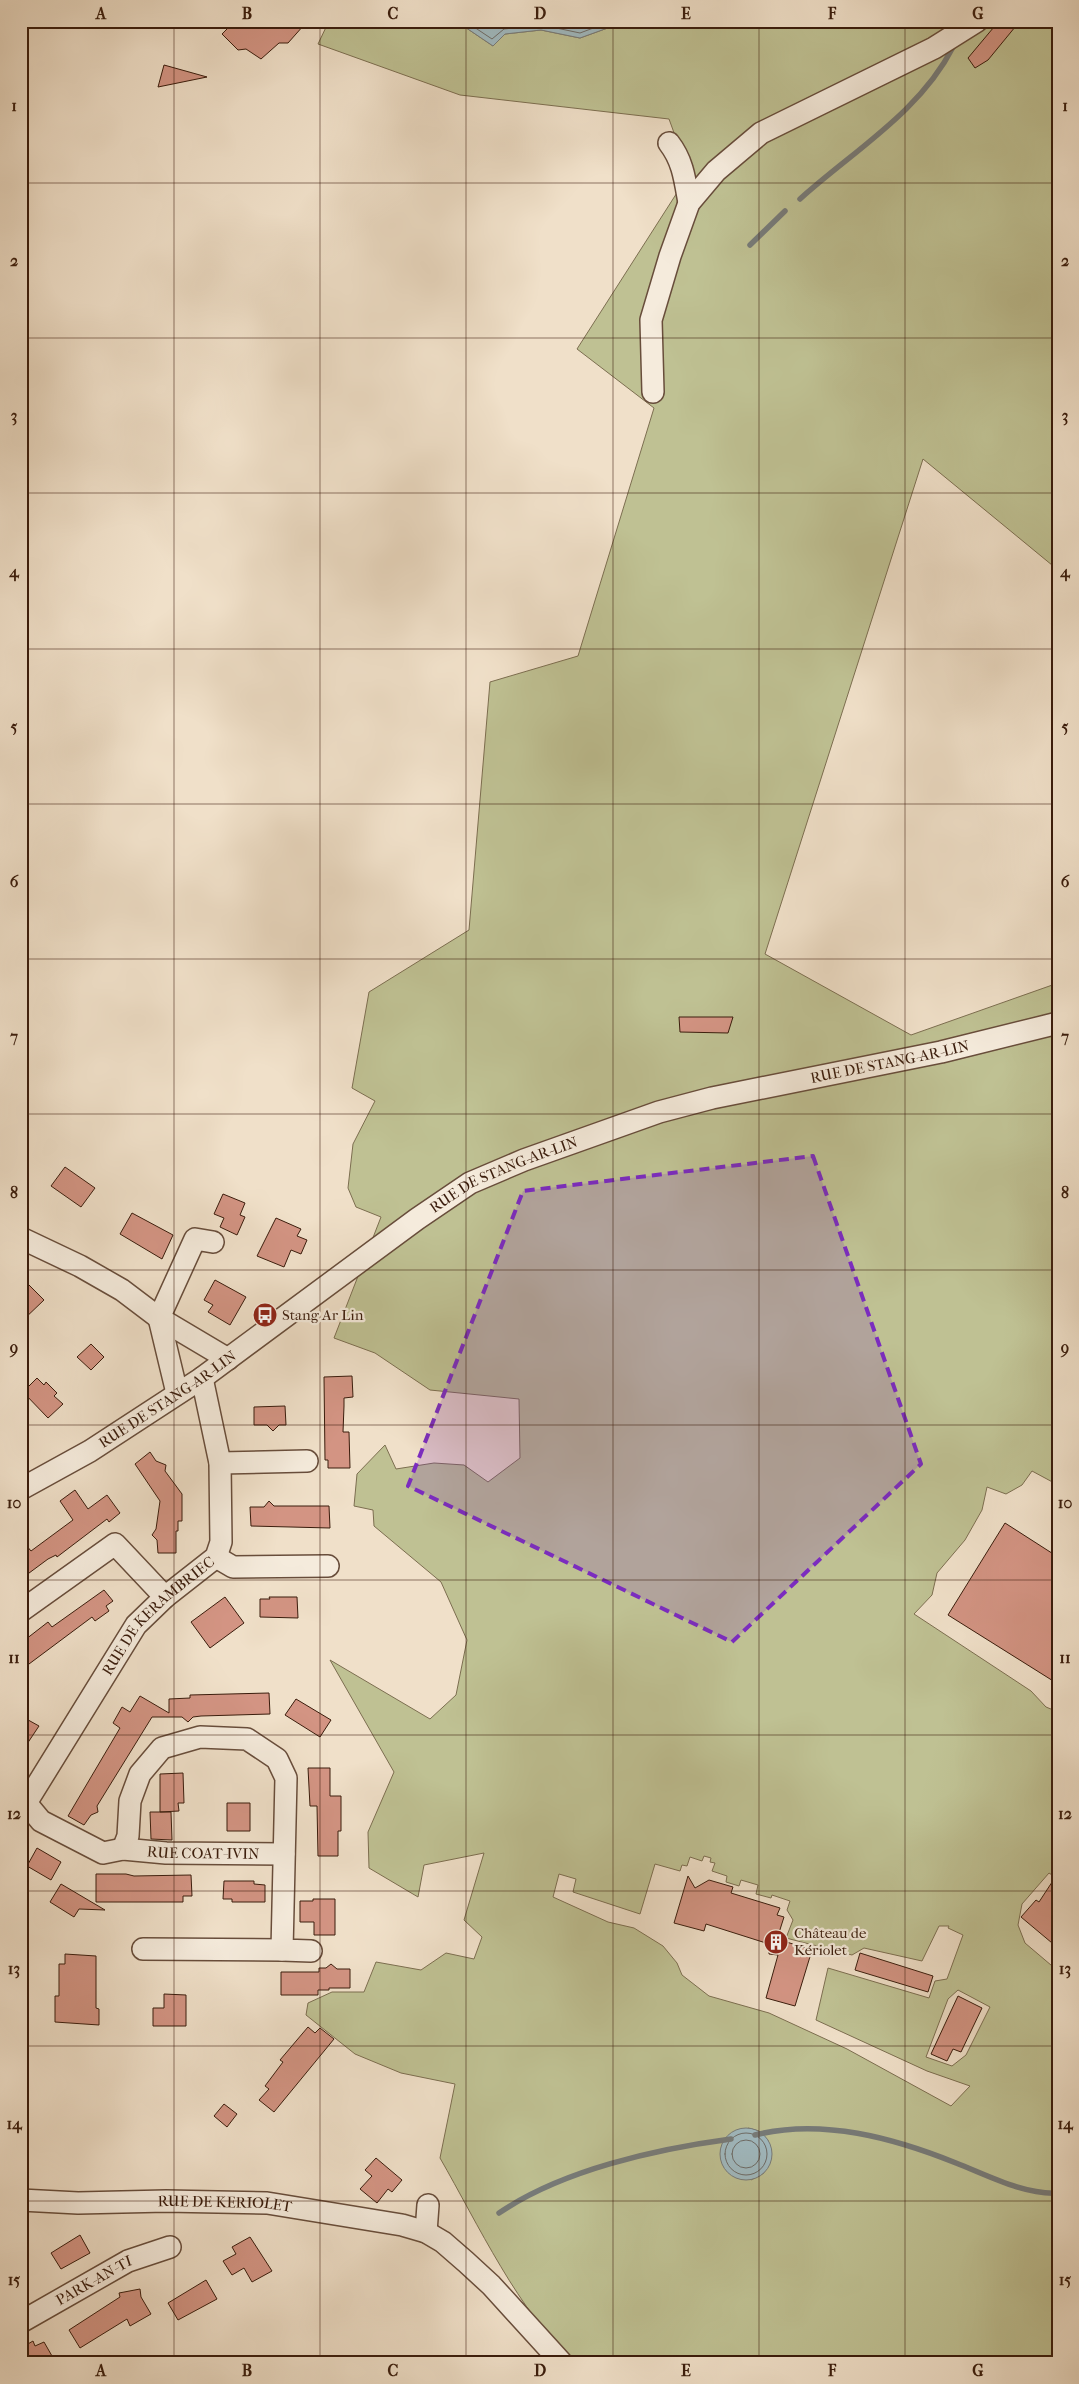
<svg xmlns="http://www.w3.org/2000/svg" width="1079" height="2384" font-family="'IM FELL French Canon',serif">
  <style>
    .green { fill: #bfc193; stroke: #7c6e50; fill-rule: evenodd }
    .water { fill: #a0bac1; stroke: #777b79 }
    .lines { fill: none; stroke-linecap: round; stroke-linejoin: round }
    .shore { stroke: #6d6b66; stroke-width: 1 }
    .stream { stroke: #777b79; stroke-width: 5.5 }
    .building { fill: #d39483; stroke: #3a1c0c }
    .minor-casing { stroke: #684d3b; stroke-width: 24 }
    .minor { stroke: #f5ebdc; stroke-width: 21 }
    .marked { fill: #7b2cbf; fill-opacity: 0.2; stroke: #7b2cbf; stroke-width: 4; stroke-dasharray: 10 6; stroke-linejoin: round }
    .grid { fill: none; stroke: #3a1c0c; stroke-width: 1; stroke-opacity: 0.55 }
    .labels { text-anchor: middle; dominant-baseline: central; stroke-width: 4.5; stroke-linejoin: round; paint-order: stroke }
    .street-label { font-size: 15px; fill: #3a1c0c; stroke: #f5ebdc }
    .poi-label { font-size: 15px; fill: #3a1c0c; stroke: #f5ebdc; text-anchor: start }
    .neatline { fill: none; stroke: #3a1c0c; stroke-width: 2 }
    .grid-label { font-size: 16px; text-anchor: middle; font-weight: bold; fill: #3a1c0c }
  </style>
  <rect width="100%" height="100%" fill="#f0e0c9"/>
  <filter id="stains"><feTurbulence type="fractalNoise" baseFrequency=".004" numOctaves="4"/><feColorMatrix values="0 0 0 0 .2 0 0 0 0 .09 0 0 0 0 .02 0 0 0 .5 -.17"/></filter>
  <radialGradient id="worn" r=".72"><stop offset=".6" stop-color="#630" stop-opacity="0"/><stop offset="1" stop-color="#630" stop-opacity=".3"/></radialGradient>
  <!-- green -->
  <path class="green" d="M329 21H456L493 46 505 34 541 30 580 38 627 21H1058V570L923 459 765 954 911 1035 1058 983V1485L1032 1471 1022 1485 1006 1494 987 1487 982 1510 965 1540 937 1573 932 1595 914 1614 1031 1691 1046 1707 1058 1712V1879L1049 1873 1022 1904 1018 1925 1025 1943 1058 1971V2363H575C519 2313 478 2224 440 2158L455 2084 401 2073 355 2054 306 2015 308 2003 332 1992H364L376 1962 421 1970 446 1953 474 1959 482 1937 464 1920 484 1853 424 1865 418 1897 369 1868 368 1832 394 1772 330 1660 430 1719 456 1695 467 1640 441 1582 374 1526 373 1510 354 1506 357 1474 385 1445 396 1469 434 1463 464 1465 488 1482 520 1458 519 1399 430 1390 375 1353 334 1338 381 1217 356 1207 348 1188 353 1144 375 1101 352 1088 369 992 469 930 490 682 578 656 654 408 577 349 689 174 669 119 460 95 318 44ZM704 1856 711 1858 710 1862 715 1863 712 1871 727 1876 726 1882 739 1886 741 1880 758 1885 756 1894 771 1898 772 1895 790 1901 787 1910 793 1920 786 1938 852 1955 864 1948 922 1961 939 1926H949L948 1928 963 1935 947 1979 935 1981 929 1998 828 1968 816 2020 927 2071 970 2086 951 2106 847 2049 769 2013 709 1996 682 1975 677 1963 663 1946 634 1928 608 1922 553 1897 559 1874 576 1879 573 1892 640 1914 655 1864 680 1871 682 1865 687 1866 690 1857 702 1861ZM958 1990 990 2007 966 2055 952 2066 926 2057 948 1999ZM748 2128 759 2131 768 2140 764 2173 751 2180Z"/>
  <!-- water -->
  <path class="water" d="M456 21H627L580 38 541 30 505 34 493 46Z
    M720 2154a26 26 0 1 1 52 0a26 26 0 1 1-52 0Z"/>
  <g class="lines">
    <!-- shore -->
    <path class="shore" d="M465 21 492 39 504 29 542 25 580 33 612 21
      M725 2154a21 21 0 1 1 42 0a21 21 0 1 1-42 0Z
      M732 2154a14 14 0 1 1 28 0a14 14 0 1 1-28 0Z"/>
    <!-- stream -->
    <path class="stream" d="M800 199C853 151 920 112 953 47
      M750 245 785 211
      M755 2135C822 2118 894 2138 956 2163 987 2175 1024 2195 1058 2193
      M499 2213C562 2170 656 2149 731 2139"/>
  </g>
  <!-- building -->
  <path class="building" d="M235 21H285L288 24 304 25 288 43H279L261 59 246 49 238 50 222 34Z
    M999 21H1020L988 60 975 68 968 58Z
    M164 65 207 77 158 87Z
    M679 1017H733L728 1033 680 1032Z
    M65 1167 95 1188 81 1207 51 1186Z
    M223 1194 245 1203 240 1215 245 1217 237 1235 220 1227 224 1218 214 1214Z
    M132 1213 173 1235 162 1259 120 1234Z
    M276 1218 301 1229 297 1236 307 1240 301 1254 291 1250 284 1267 257 1256Z
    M21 1277 44 1300 21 1322Z
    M215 1280 246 1297 230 1325 208 1312 213 1305 204 1300Z
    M91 1344 104 1357 91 1370 77 1357Z
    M352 1376 353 1397 344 1398V1406L343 1432H349L350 1468H328V1460H325L324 1377Z
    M37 1378 44 1385 46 1382 57 1393 54 1396 63 1404 48 1418 23 1392Z
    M285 1406 286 1425H279L273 1431 267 1425H254V1407Z
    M150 1452 156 1461 166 1465 165 1471 182 1494V1521H178V1531H176V1553H158L157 1540 152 1535 156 1529 160 1501 135 1464Z
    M75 1490 88 1509 107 1495 120 1513 109 1522 107 1519 57 1557 56 1555 48 1559 21 1579V1539L31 1551 73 1520 60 1501Z
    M269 1501 274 1506H329L330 1528 251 1526 250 1507H264Z
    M1005 1523 1058 1557V1684L948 1615Z
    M104 1590 113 1601 106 1606 109 1611 95 1621 92 1617 29 1664 21 1654V1643L48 1622 52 1627Z
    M225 1597 244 1623 210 1648 191 1622Z
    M269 1597H297L298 1618 260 1617V1599H270Z
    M269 1693 270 1714 201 1716 193 1717 188 1722 182 1717H152L97 1806 98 1812 91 1815 84 1825 68 1816 120 1728 113 1723 122 1707 130 1712 140 1696 169 1713V1699L190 1698V1695Z
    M296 1699 331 1720 320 1737 285 1715Z
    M21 1716 39 1726 21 1753Z
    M308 1768H330V1796H341V1831H338V1856H318L317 1806H310Z
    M183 1773 184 1803H178L179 1811 160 1812V1774Z
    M227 1803H250V1831H227Z
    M150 1812H171L172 1840 151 1839Z
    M37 1848 61 1862 51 1880 27 1866Z
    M1058 1873V1948L1021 1917 1036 1900 1039 1902Z
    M96 1874H126L134 1876 191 1875 192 1896H183V1902H96Z
    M688 1876 695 1888 709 1880 733 1887 731 1893 780 1908 777 1915 784 1917 777 1939 812 1950 795 2006 766 1998 778 1955 769 1954V1944L706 1924 704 1931 674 1923Z
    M224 1881H254V1884L265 1885V1902H232V1899H223Z
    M61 1884 105 1910 79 1909 74 1917 50 1902Z
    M313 1899H335V1935H314V1922H300V1901H313Z
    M860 1953 933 1976 928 1992 855 1970Z
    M65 1954 96 1956V2008L99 2009V2025L55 2022V1996H59V1964H65Z
    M331 1964 337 1969H350V1988H329V1990H318V1995H281V1972H319V1968H326Z
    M164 1994 186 1995V2026H153V2008H164Z
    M958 1996 982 2008 961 2052 953 2049 947 2061 931 2054Z
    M308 2027 315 2033 320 2028 334 2039 274 2112 259 2100 269 2089 265 2086 283 2062 280 2060Z
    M224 2104 237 2114 227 2127 214 2116Z
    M376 2158 402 2180 392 2192 388 2189 377 2203 360 2189 372 2176 365 2170Z
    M80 2235 90 2253 61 2269 51 2253Z
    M250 2237 272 2271 252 2282 244 2268 232 2275 223 2261 236 2254 232 2247Z
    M206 2280 217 2299 178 2320 168 2303Z
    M140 2289 141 2297 151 2314 130 2326 127 2319 80 2348 69 2330 120 2297 119 2293Z
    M33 2341 35 2346 44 2342 56 2363H21V2348Z"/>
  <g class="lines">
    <defs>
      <g id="minor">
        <path d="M669 143C683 161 685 180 689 203"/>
        <path d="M653 392 651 320 670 256 689 203 716 171 761 133 934 48 977 21"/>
        <path d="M21 1238 80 1266 122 1290 159 1318 228 1359"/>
        <path d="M159 1318 195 1239 213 1242"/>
        <path d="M159 1318 177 1393"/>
        <path d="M220 1463 307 1461"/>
        <path id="s1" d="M21 1489 90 1451 202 1378 417 1219 470 1183 524 1160 659 1112 712 1098 941 1052 1058 1023"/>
        <path d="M216 1557 233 1567 328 1566"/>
        <path d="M21 1611 115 1544 165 1597"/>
        <path id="s2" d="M26 1803 136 1625 165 1597 216 1557 221 1542 220 1463 202 1378"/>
        <path id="s3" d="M26 1803 41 1821 103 1853 123 1849 166 1853 284 1854"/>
        <path d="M123 1849 128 1836 130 1801 140 1774 162 1748 200 1737 247 1739 277 1759 286 1778 282 1950 311 1951"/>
        <path d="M143 1949 282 1950"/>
        <path id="s4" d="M21 2200 78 2203 166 2201 267 2203 402 2225 426 2232 443 2242 466 2262 491 2285 562 2363"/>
        <path d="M426 2232 428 2205"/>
        <path id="s5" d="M21 2322 128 2261 170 2247"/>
      </g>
    </defs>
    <!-- minor casing -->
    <use href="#minor" class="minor-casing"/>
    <!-- minor -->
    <use href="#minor" class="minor"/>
  </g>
  <!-- marked area -->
  <path class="marked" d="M813 1156 921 1464 732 1642 408 1486 523 1191Z"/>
  <!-- grid -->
  <path class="grid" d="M174 21V2363M320 21V2363M466 21V2363M613 21V2363M759 21V2363M905 21V2363M21 183H1058M21 338H1058M21 493H1058M21 649H1058M21 804H1058M21 959H1058M21 1114H1058M21 1270H1058M21 1425H1058M21 1580H1058M21 1735H1058M21 1891H1058M21 2046H1058M21 2201H1058"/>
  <!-- icons -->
  <defs>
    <symbol id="bus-disc" viewBox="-11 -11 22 22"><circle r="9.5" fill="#8f2418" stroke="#f5ebdc"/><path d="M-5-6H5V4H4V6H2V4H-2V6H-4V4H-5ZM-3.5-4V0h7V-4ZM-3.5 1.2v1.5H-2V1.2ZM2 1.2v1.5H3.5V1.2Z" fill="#fff"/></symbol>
    <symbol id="building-disc" viewBox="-11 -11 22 22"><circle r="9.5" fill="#8f2418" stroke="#f5ebdc"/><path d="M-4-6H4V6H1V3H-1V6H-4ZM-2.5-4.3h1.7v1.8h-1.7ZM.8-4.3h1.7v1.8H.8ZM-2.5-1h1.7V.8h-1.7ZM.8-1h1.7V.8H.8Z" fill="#fff"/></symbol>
  </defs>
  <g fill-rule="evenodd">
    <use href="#bus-disc" x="251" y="1301" width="28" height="28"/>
    <use href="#building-disc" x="762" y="1928" width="28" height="28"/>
  </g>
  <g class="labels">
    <!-- street labels -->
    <g class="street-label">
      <text stroke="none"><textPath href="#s1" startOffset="982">RUE DE STANG-AR-LIN</textPath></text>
      <text stroke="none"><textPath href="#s1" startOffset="578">RUE DE STANG-AR-LIN</textPath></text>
      <text stroke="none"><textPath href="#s1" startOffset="172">RUE DE STANG-AR-LIN</textPath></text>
      <text stroke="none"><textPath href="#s2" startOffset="231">RUE DE KERAMBRIEC</textPath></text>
      <text stroke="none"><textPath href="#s3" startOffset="194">RUE COAT-IVIN</textPath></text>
      <text stroke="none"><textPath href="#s4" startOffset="204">RUE DE KERIOLET</textPath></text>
      <text stroke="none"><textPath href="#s5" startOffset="84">PARK-AN-TI</textPath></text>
    </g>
    <!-- poi labels -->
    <g class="poi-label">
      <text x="282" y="1315">Stang Ar Lin</text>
      <text x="794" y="1933">Château de<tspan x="794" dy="17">Kériolet</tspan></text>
    </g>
  </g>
  <!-- margin -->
  <rect width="1079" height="2384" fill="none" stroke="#f0e0c9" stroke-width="55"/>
  <rect x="28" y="28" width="1024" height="2328" class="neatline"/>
  <g class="grid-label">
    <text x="101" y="19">A</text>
    <text x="247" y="19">B</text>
    <text x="393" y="19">C</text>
    <text x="540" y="19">D</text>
    <text x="686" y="19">E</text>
    <text x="832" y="19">F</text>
    <text x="978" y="19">G</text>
    <text x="14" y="111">1</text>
    <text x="1065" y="111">1</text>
    <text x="14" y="266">2</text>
    <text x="1065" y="266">2</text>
    <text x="14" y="421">3</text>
    <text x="1065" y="421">3</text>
    <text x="14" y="577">4</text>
    <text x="1065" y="577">4</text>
    <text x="14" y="732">5</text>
    <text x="1065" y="732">5</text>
    <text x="14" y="887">6</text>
    <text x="1065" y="887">6</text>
    <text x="14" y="1042">7</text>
    <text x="1065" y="1042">7</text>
    <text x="14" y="1198">8</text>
    <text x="1065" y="1198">8</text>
    <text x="14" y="1353">9</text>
    <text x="1065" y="1353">9</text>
    <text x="14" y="1508">10</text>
    <text x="1065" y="1508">10</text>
    <text x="14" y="1663">11</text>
    <text x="1065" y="1663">11</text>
    <text x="14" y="1819">12</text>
    <text x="1065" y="1819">12</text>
    <text x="14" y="1974">13</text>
    <text x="1065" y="1974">13</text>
    <text x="14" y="2129">14</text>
    <text x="1065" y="2129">14</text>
    <text x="14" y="2285">15</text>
    <text x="1065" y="2285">15</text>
    <text x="101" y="2376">A</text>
    <text x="247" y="2376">B</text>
    <text x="393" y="2376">C</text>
    <text x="540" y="2376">D</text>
    <text x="686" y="2376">E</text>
    <text x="832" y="2376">F</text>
    <text x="978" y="2376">G</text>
  </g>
  <rect width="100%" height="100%" filter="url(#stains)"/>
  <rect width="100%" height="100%" fill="url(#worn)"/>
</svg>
